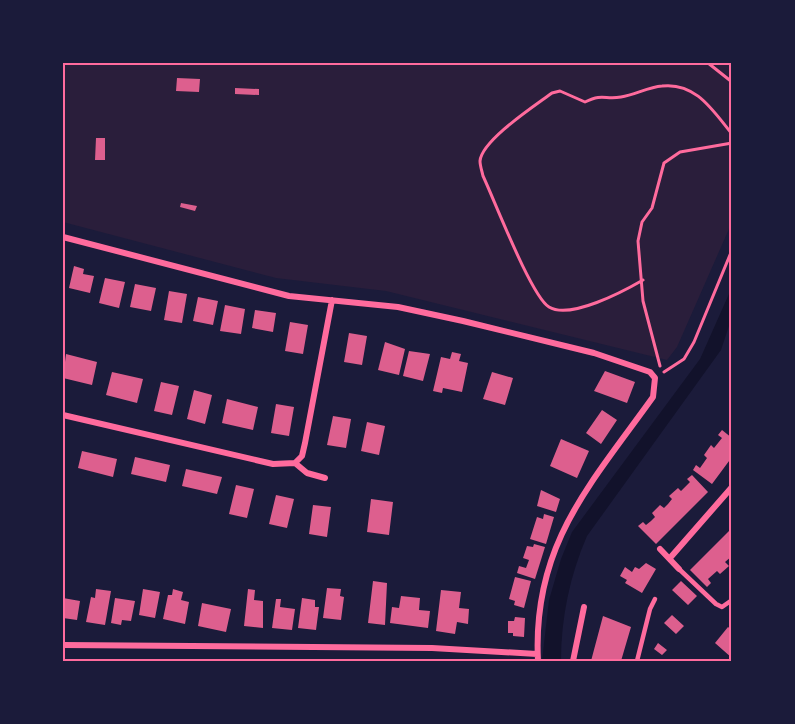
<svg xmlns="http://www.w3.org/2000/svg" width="795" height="724" font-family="'Noto Sans',sans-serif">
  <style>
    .green { fill: #2a1e3b }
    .water { fill: #12122b }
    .building { fill: #dd5f8e }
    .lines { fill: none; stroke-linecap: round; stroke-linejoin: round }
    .path { stroke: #ff6b9d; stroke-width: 3 }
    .service { stroke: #ff6b9d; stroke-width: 4.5 }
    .minor { stroke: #ff6b9d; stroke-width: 6 }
    .neatline { fill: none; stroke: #ff6b9d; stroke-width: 2 }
  </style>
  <rect width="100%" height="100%" fill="#1b1b3a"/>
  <!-- green -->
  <path class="green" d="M63 63H732V222L677 347 667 360 386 291 276 278 63 222Z"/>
  <!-- water -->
  <path class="water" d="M732 287V317L721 350 587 536C570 575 561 618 561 661H542L549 600 561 559 572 532 700 359Z"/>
  <!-- building -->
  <path class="building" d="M177 78 200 79 199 92 176 91Z
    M235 88 259 89V95L235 94Z
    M96 138H105V160H95Z
    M181 203 197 206 195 211 180 207Z
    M74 266 84 269 83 274 94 276 90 293 69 288Z
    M105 278 125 282 119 308 99 303Z
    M135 284 156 288 151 311 130 307Z
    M169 291 187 294 182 323 164 320Z
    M198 297 218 301 213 325 193 321Z
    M225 305 245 309 241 334 220 331Z
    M255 310 276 313 273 332 252 328Z
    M290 322 308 325 303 354 285 351Z
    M349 333 367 336 362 365 344 362Z
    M385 342 405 349 399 375 378 370Z
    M409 351 430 354 423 381 403 376Z
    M452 352 461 354 459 361 468 363 462 392 443 388 442 393 433 391 441 357 450 359Z
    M66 354 97 362 92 385 63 378Z
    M605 371 635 382 627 403 594 391Z
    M112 372 143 379 137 403 106 395Z
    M492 372 513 378 505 405 483 399Z
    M161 382 179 386 172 415 154 411Z
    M194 390 212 395 205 424 187 419Z
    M227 399 258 407 253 430 222 423Z
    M276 404 294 407 289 436 271 433Z
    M602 410 617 420 601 444 586 433Z
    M333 416 351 419 346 448 327 445Z
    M367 422 385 426 379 455 361 451Z
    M722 430 732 438V457L712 484 693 470 696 465 700 468 707 458 704 455 711 445 714 448 722 438 718 435Z
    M561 439 589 451 577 478 550 466Z
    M82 451 117 459 113 477 78 468Z
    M135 457 170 465 166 482 131 474Z
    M186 469 222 477 217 494 182 486Z
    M692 475 708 492 656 544 638 526 643 522 646 525 651 521 655 517 652 513 660 505 664 508 668 504 672 499 669 496 678 488 681 491 690 482 687 479Z
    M236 485 254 489 247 518 229 514Z
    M541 490 560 499 556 512 537 506Z
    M276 495 294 499 287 528 269 524Z
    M371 499 393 502 389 535 367 532Z
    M313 505 331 507 327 537 309 534Z
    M544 514 554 517 546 544 530 539 537 517 543 519Z
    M732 528V556L725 562 729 566 720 574 717 571 708 579 711 583 707 587 690 570Z
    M534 544 545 547 535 579 517 573 519 566 526 568 529 560 523 558 527 546 533 547Z
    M646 563 656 569 642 593 625 583 627 580 620 576 625 567 632 572 635 567 639 569Z
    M515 577 531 581 524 608 514 605 515 601 509 599Z
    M373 581 387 583 385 625 368 623Z
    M681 581 697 596 688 605 672 590Z
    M327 588 341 589 340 596 344 597 341 620 323 618Z
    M96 589 111 591 105 625 86 622 91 597 95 598Z
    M143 589 160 592 155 618 139 615Z
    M173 589 183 592 181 600 189 602 185 624 163 619 168 595H172Z
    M248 589 255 590 254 600 263 601V628L244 626Z
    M441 590 461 592 459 608 469 609 468 624 457 622 455 634 436 631Z
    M401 596 420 598 419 610 430 611 428 628 390 623 392 607 399 608Z
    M63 598 80 601 77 620 63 618Z
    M115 598 135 601 131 621 122 620 121 625 111 623Z
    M302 598 315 600V607H319L316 630 298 628Z
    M276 599H281L280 607 295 609 292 630 272 628Z
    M202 603 231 609 226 632 198 626Z
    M672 615 684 626 676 634 664 623Z
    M603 616 631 627 621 661H591Z
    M515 617 525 618 524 637 513 636V633H508V621H514Z
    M728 627 732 630V658L715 643Z
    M658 643 667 650 662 655 654 649Z"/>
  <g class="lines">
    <!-- path -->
    <path class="path" d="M708 63 732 82
      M643 280C624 291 570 320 549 307 531 296 494 199 483 176 482 171 480 166 480 161 482 140 536 105 552 93L560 91 585 102C604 93 604 100 621 97 635 95 648 87 662 86 696 82 713 111 732 134
      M660 366 643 301 638 241 642 222 652 208 664 163 680 152 732 143
      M664 372 684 359 694 342 732 250"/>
    <!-- service -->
    <path class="service" d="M679 569 716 604 722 607 732 600
      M637 661 650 609 655 599"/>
    <!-- minor -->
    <path class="minor" d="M63 237 289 296 398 307 463 321 594 353 650 372 655 378 653 397C590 485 532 545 538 661
      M63 415 273 464 295 463 302 456 305 443 332 300
      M295 463 307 473 325 478
      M660 549 679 569
      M670 558 732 487
      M63 645 432 648 537 654
      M573 661 584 607"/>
  </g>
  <!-- border -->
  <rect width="795" height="724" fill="none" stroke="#1b1b3a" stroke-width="129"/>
  <rect x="64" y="64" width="666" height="596" class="neatline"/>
</svg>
